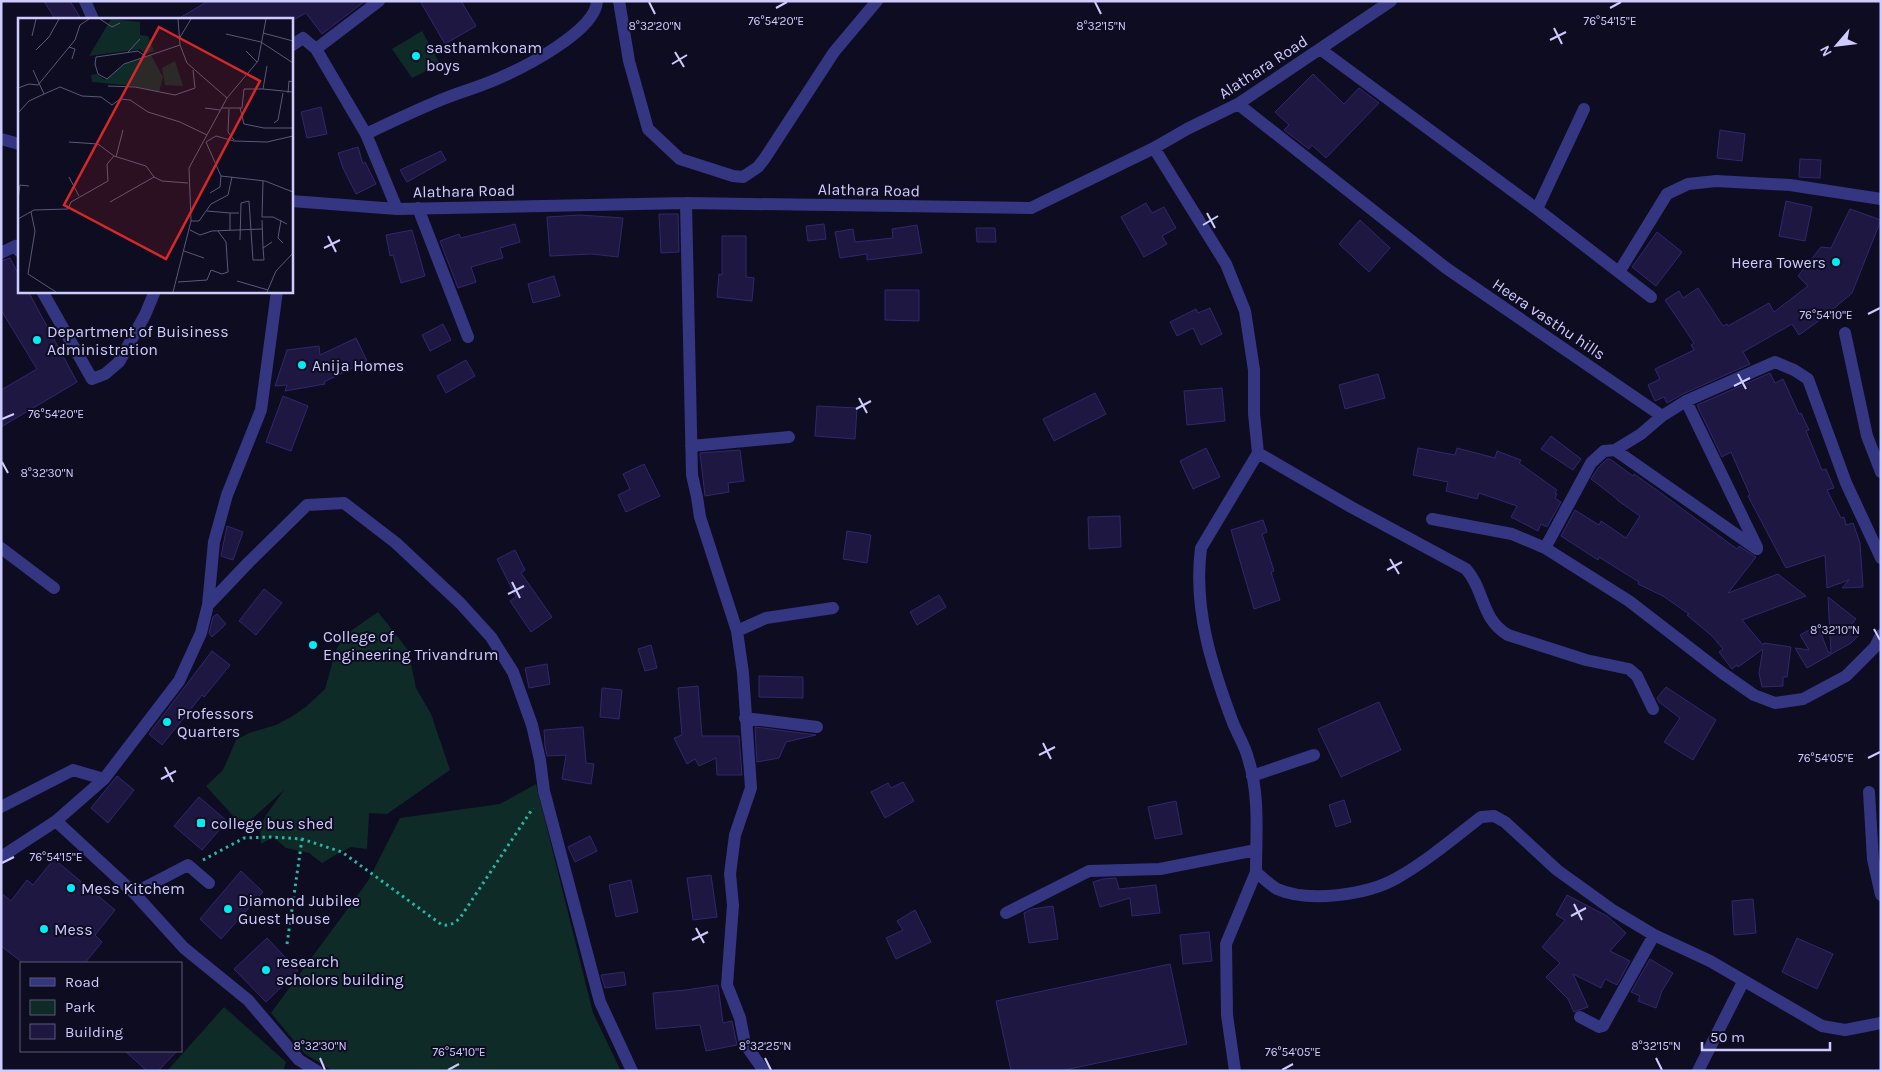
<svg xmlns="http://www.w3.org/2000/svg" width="1882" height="1072" font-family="Karla,sans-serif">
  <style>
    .green { fill: #0e2b28 }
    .building { fill: #1d1742; stroke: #312770 }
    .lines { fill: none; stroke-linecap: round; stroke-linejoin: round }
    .path { stroke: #27b7a5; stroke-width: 3; stroke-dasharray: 2.5 4; stroke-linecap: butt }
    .minor { stroke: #343682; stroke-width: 12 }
    .ticks { fill: none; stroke: #cecbff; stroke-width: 2 }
    .poi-dot { fill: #00edf6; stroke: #0e0c20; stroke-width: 2 }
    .labels { text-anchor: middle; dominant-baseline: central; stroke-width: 4; stroke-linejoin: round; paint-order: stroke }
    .poi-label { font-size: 16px; fill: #cecbff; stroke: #0e0c20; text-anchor: start }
    .street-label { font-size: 16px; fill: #cecbff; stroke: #0e0c20 }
    .inset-road { fill: none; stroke: #5b5879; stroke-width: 1 }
    .view { fill: #d62828; fill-opacity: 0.15; stroke: #d62828; stroke-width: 2.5 }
    .inset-edge { fill: none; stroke: #cecbff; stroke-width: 2.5 }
    .ticks-label { font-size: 12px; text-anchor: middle; fill: #cecbff; stroke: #0e0c20; stroke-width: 4; stroke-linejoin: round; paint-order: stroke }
  </style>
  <rect width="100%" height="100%" fill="#0e0c20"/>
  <!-- green -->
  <path class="green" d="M422 31 440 64 412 78 392 49Z
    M378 612 408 650 416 688 431 714 450 770 387 814 369 813 367 849 351 847 337 854 322 863 309 853 286 848 273 837 261 844 260 828 266 815 284 790 243 827 206 786 223 770 236 740 249 733 276 725 291 717 307 706 325 689 336 650 345 635Z
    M536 784 593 1013 621 1071H333L305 1054 271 1013 368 881 400 818 500 804Z
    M224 1007 286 1062 283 1071H167Z"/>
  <!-- building -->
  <path class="building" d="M44 1H70L81 19H55Z
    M208 1H365L322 34 306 13 295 19H178Z
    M420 1H461L476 26 445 44Z
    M1313 74 1344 104 1359 88 1379 103 1326 158 1312 145 1309 149 1284 130 1289 125 1275 112Z
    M321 107 327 134 307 138 301 112Z
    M1720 130 1745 134 1742 161 1717 158Z
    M358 147 363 164 365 162 376 184 356 194 343 168 338 153Z
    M441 151 446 160 407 182 400 170Z
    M1800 159 1821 160 1820 178 1799 177Z
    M1786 201 1812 207 1805 241 1779 236Z
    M1146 203 1152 213 1164 207 1176 228 1162 236 1167 244 1144 257 1121 217Z
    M1850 209 1881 220 1852 293 1824 317 1799 335 1792 324 1743 352 1750 364 1683 394 1667 403 1664 397 1655 401 1648 385 1660 379 1655 369 1694 350 1691 345 1694 343 1665 300 1679 291 1683 298 1698 288 1723 326 1727 324 1728 326 1769 303 1774 312 1808 286 1798 276 1821 247 1831 248Z
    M659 214H678L679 252 661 253Z
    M580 215 623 218 618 257 592 254 550 256 547 217Z
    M1360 220 1390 248 1369 272 1339 244Z
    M515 224 520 242 500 248 503 258 471 267 476 282 458 288 440 241 459 234 461 238Z
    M824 224 826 239 808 241 806 226Z
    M917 225 922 253 867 260V254L840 258 835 232 853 229 855 242 893 238 892 229Z
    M976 228H995L996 242H977Z
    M412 230 425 276 401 283 393 255 390 256 386 235Z
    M1657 232 1682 252 1656 286 1632 267Z
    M722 236H746V277L754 278 752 301 717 297 719 274 722 275Z
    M10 258 19 275V291H28L77 382 1 427V390L37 369 1 310V261Z
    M554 276 560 296 533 303 528 284Z
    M885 290H919V321L885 320Z
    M1210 308 1222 334 1201 345 1193 328 1177 336 1170 322 1196 309 1198 313Z
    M443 324 451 340 430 351 422 335Z
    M356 338 367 361 324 382 325 384 285 391 287 385 275 386 287 350 319 346 320 355Z
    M466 360 475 376 446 393 437 376Z
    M1770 373 1775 383 1783 379 1799 414 1801 413 1809 430 1806 431 1822 470 1826 469 1834 488 1827 490 1841 518 1844 517 1846 525 1853 523 1860 543 1863 587 1842 588 1849 580 1827 588 1825 555 1786 568 1748 496 1750 495 1731 452 1722 457 1697 405Z
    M1378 374 1385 398 1345 409 1339 385Z
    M1222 388 1225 421 1187 425 1184 391Z
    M1095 393 1106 414 1054 441 1043 419Z
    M283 396 308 406 291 451 266 442Z
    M817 406 857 408 855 439 815 436Z
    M1551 436 1581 459 1573 470 1541 449Z
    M1206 448 1220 477 1193 489 1180 461Z
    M1418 448 1455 455 1457 448 1495 458 1497 451 1521 460 1519 463 1557 490 1555 493 1557 494 1555 498 1561 502 1547 527 1541 524 1538 531 1511 517 1517 506 1479 493 1477 499 1446 491 1448 482 1413 475Z
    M740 450 744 481 728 483 729 492 705 496 700 453Z
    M1607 459H1610L1633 476 1634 474 1658 491 1737 549 1739 546 1756 557 1728 593 1778 574 1806 596 1742 620 1763 645 1764 643 1791 647 1787 677H1783V686L1762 687 1759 673 1763 649 1738 667 1737 665 1732 669 1719 652 1723 649 1712 636 1687 615 1689 614 1663 596 1638 584 1639 582 1599 557 1598 560 1561 536 1575 510 1599 525 1601 521 1626 538 1640 516 1617 500V499L1591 479 1598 468Z
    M644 464 660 496 626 512 618 495 630 489 623 474Z
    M1120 516 1121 547 1089 549 1088 517Z
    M1263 520 1267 532 1262 534 1274 571 1271 572 1280 600 1254 609 1231 530Z
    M227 526 243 532 233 560 221 556Z
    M847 531 871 535 867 563 843 559Z
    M515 550 525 570 521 573 552 617 531 632 510 601 516 597 497 559Z
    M264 589 282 603 256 635 239 621Z
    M939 595 946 607 917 625 910 612Z
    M1828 597 1856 619 1851 625 1860 634 1851 643 1807 668 1795 648 1809 650 1800 635 1818 625 1828 652 1831 653Z
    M217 614 226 624 212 637 209 633 213 617Z
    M651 645 657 668 645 671 638 649Z
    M212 651 230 665 204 697 202 695 162 745 149 734Z
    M547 664 550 684 529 688 525 668Z
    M759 676 803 677V698L759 697Z
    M698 686 702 736H739L742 775H717L716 758 699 766 695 759 687 764 674 738 682 735 678 688Z
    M1666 687 1716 720 1693 760 1664 742 1680 718 1659 702 1657 698Z
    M602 688 622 690 619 719 600 717Z
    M1379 702 1401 750 1341 777 1318 729Z
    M583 727 586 763 594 764 591 784 562 779 566 755 547 756 545 746 544 730Z
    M755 727 816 735 786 742 779 758 757 762Z
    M117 776 134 790 108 823 91 808Z
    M903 782 914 801 885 818 871 792 888 783 891 788Z
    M199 797 227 821 202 850 174 826Z
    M1344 800 1351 822 1336 827 1329 805Z
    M1176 801 1182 834 1155 839 1148 807Z
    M590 836 597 851 575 862 568 847Z
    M54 859 115 910 95 935 102 942 85 963H23L1 946V893L11 901 27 880 33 885Z
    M241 871 263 892 221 939 200 919Z
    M711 875 717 917 693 920 687 878Z
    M1116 878 1119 889 1156 885 1160 913 1132 916 1130 898 1100 907 1093 882 1103 879Z
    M631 880 638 912 616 917 609 885Z
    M1567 895 1607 916 1626 933 1610 951 1630 961 1617 985 1605 979 1601 988 1573 974 1588 1007 1574 1012 1568 999 1546 977 1560 963 1542 947 1565 920 1556 915Z
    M1753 899 1756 933 1734 935 1732 901Z
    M1053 906 1058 939 1029 943 1024 913 1032 909Z
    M915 910 931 942 896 959 886 938 903 930 897 921Z
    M1209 932 1212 961 1183 964 1180 935Z
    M267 938 298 971 266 1002 234 969Z
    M1797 938 1833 954 1817 989 1782 972Z
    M1650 959 1673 973 1662 991 1656 1008 1638 1001 1640 996 1631 992Z
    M1170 964 1187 1044 1060 1071H1011L996 1001Z
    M624 972 626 985 605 988 601 975Z
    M718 985 723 1023 732 1021 737 1045 706 1051 700 1025 656 1029 653 993 686 990Z
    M125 1051H177L158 1071H147Z"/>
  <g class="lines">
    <!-- path -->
    <path class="path" d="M203 860 244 838 272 837 302 839 342 852 442 925C450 926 455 923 460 918L533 808
      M287 944 302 839"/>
    <!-- minor -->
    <path class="minor" d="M85 1 93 19
      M619 1 629 61 648 129 680 159 733 176 743 177 758 167 765 158 834 52 877 1
      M291 46 303 38 316 49 366 134 397 209
      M316 49 379 1
      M1320 49 1537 209 1651 297
      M1238 104 1446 268 1662 416 1641 434 1615 450 1757 549
      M366 134C389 123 412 112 436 102 456 93 477 88 497 79 523 68 596 31 597 1
      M1 139 19 144
      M1154 148 1226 264 1245 311 1254 370V414L1258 453 1201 548C1193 609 1212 667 1233 723 1238 735 1245 746 1248 758 1260 796 1256 834 1256 872 1263 878 1270 885 1277 889 1309 903 1367 895 1397 878 1427 861 1454 838 1481 817L1494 816 1505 822 1557 870 1614 911 1654 935 1710 961 1822 1026 1845 1030 1881 1023
      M291 201 397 209 686 203 1031 208 1154 148 1187 129 1238 104 1391 1
      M686 203 692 475 697 497 700 517 737 631 743 673 751 788 735 835 730 874 733 905 727 985 740 1018 745 1044 764 1071
      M418 208 468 337
      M1537 209 1584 109
      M1 253 15 246 19 251
      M1619 272 1667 194 1688 184 1716 181 1790 185 1881 199
      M42 291 92 379 105 374 119 362 145 315 155 291
      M1845 333 1867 436 1881 472
      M1686 401 1757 547
      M1662 416 1686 401 1775 362 1794 370 1808 379 1846 483 1881 558
      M691 446 789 437
      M1258 453 1351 507 1466 569C1485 590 1480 618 1508 635L1586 660 1629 669 1637 676 1653 709
      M1432 519 1512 534 1545 548 1629 601 1721 672 1754 695 1775 703 1803 699 1846 676 1875 647 1881 635
      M1 548 54 588
      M1545 548 1591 463 1604 451 1615 450
      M208 605 248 563 307 505 344 503 396 543 460 603 491 637 513 672 532 725 540 760 544 791 600 1002 632 1071
      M737 631 766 618 833 608
      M745 718 817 727
      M1252 776 1314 755
      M1869 792 1873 859 1881 895
      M1 807 73 770 104 779
      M56 821 134 893 184 948 248 1000 299 1060 317 1071
      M1 857 56 821 104 779 179 681 201 633 208 605 214 542 227 495 261 410 277 291
      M134 893 188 865 209 883
      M1006 913 1089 871 1160 869 1256 850
      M1580 1017 1599 1027 1603 1026 1654 935
      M1235 1071 1227 1015 1226 944 1256 872
      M1698 1071 1743 982"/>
  </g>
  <!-- ticks -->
  <path class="ticks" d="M649 2 655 14M1095 2 1101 14M776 8 787 2M1610 8 1621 2M1554 28 1562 44M1550 40 1566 32M675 52 684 67M672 64 687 55M1207 213 1215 228M1203 225 1218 216M328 236 336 252M324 248 340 240M1868 314 1880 308M1738 374 1746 389M1734 386 1750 378M859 398 867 413M856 409 871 401M2 419 14 414M2 462 8 473M1390 559 1399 574M1387 570 1402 562M512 582 520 598M508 594 524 586M1874 629 1880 640M1043 743 1051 759M1039 755 1055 747M1868 758 1880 752M165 767 173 782M161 779 176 771M2 863 14 857M1574 904 1582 920M1571 916 1586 908M696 928 704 943M692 940 708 932M320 1058 325 1070M765 1058 771 1070M1656 1058 1662 1070M448 1070 459 1064M1282 1070 1293 1064"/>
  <!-- markers -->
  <g class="poi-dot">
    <circle cx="416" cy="56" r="5"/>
    <circle cx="1836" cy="262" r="5"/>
    <circle cx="37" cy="340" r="5"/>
    <circle cx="302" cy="365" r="5"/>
    <circle cx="313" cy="645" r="5"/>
    <circle cx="167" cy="722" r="5"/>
    <rect x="196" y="818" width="10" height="10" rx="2.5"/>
    <circle cx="71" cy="888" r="5"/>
    <circle cx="228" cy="909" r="5"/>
    <circle cx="44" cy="929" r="5"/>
    <circle cx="266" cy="970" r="5"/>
  </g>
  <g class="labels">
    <!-- poi labels -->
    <g class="poi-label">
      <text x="426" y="47">sasthamkonam<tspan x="426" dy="18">boys</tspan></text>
      <text x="1826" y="262" text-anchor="end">Heera Towers</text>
      <text x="47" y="331">Department of Buisiness<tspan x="47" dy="18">Administration</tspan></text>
      <text x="312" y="365">Anija Homes</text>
      <text x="323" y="636">College of<tspan x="323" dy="18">Engineering Trivandrum</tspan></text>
      <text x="177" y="713">Professors<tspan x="177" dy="18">Quarters</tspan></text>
      <text x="211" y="823">college bus shed</text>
      <text x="81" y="888">Mess Kitchem</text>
      <text x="238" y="900">Diamond Jubilee<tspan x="238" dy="18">Guest House</tspan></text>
      <text x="54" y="929">Mess</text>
      <text x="276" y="961">research<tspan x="276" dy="18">scholors building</tspan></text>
    </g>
    <!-- street labels -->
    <g class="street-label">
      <text transform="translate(1263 67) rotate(-33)">Alathara Road</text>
      <text transform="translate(869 190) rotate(1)">Alathara Road</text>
      <text transform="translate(464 191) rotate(-1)">Alathara Road</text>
      <text transform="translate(1549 319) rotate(34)">Heera vasthu hills</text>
    </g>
  </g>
  <!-- overview -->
  <g transform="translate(18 18)">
    <rect width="275" height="275" fill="#0e0c20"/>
    <path d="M93 1 122 4V17L130 18 136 33 127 36 122 31 71 38ZM133 37 145 59 141 74 116 68 74 64 73 57 79 56 87 62 107 46ZM157 43 165 68 147 67 144 50Z" fill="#0e2b28"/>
    <path class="inset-road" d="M82 1 94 9 102 5M160 1 162 27 169 45 209 80M245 15 275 23M208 16 243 24 275 45M14 18 18 1M161 21 173 1M51 29 57 31 54 41M18 32 31 19 41 1M228 33 239 44M110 34 122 21M127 38 120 33 78 39 77 46 80 56 89 61 106 46 162 27M15 52 26 76 42 69 64 78 83 79 94 87 102 81 112 82 130 94 162 104 189 117M90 68 117 69 157 77 177 70 175 52M0 70 11 66 20 67 57 22 62 7 71 1M245 71 275 74M270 75 271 63 275 64M187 90 202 92M203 90H224L226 71H245L249 48M222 90 226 106 246 110H275M211 91 210 114 216 122M0 95 11 83 26 76M256 105 260 102 265 75M275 118 249 124 216 123 198 118 188 124 203 158 247 163 275 174M51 124 80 126 96 138M98 139 105 112M51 159 61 178M245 163 244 199H255L269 206M192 175 202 169 203 158M0 181 2 167 11 168M92 184 136 159M189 193 212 195M13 194 17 213 10 256 38 274M0 201 16 192 50 191 53 184 90 163 89 146 96 138 128 148 136 159 144 163 170 165M244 202 245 230M263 202 260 220 265 225M173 203H181L193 186 210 177 214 159M172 212 182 217 194 213 244 211M212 212V195H221M222 222 223 185 231 183 235 242H246L245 230 254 224M166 233 186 240M219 263 250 272M160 264 189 262 193 252 204 256 210 254 208 224 200 213M155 274 173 203 171 150 209 80 240 43 248 1M249 274 258 253 275 235"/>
    <path class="view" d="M141 9 242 63 148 241 46 187Z"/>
    <rect width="275" height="275" class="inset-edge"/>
  </g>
  <g class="ticks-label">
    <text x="776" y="25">76°54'20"E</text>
    <text x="1610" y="25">76°54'15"E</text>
    <text x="655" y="30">8°32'20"N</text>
    <text x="1101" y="30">8°32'15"N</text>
    <text x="1826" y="319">76°54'10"E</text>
    <text x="56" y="418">76°54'20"E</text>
    <text x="47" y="477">8°32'30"N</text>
    <text x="1835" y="634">8°32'10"N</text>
    <text x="1826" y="762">76°54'05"E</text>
    <text x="56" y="861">76°54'15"E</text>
    <text x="320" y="1050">8°32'30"N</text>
    <text x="765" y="1050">8°32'25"N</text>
    <text x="1656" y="1050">8°32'15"N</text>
    <text x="459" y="1056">76°54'10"E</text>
    <text x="1293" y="1056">76°54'05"E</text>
  </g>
  <!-- border -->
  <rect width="1882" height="1072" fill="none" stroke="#cecbff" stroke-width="5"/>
  <!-- legend -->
  <rect x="20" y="962" width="162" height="90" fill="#0e0c20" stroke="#5b5879"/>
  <rect x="30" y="978" width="25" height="8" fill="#343682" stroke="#5b5879"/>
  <text x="65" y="987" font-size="15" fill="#cecbff">Road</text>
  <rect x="30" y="1000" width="25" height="15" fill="#0e2b28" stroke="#5b5879"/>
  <text x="65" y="1012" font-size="15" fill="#cecbff">Park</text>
  <rect x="30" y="1024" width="25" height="15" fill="#1d1742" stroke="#5b5879"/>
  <text x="65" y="1037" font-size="15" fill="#cecbff">Building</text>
  <!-- north arrow -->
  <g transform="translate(1837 45) rotate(242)" stroke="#0e0c20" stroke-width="4" paint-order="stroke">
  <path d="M0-4L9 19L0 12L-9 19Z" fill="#cecbff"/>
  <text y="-8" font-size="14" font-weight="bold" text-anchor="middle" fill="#cecbff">N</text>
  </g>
  <!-- scale -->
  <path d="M1702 1042v8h128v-8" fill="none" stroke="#cecbff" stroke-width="2.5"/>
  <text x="1710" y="1042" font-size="15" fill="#cecbff" stroke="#0e0c20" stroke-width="4" paint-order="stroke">50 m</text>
</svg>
